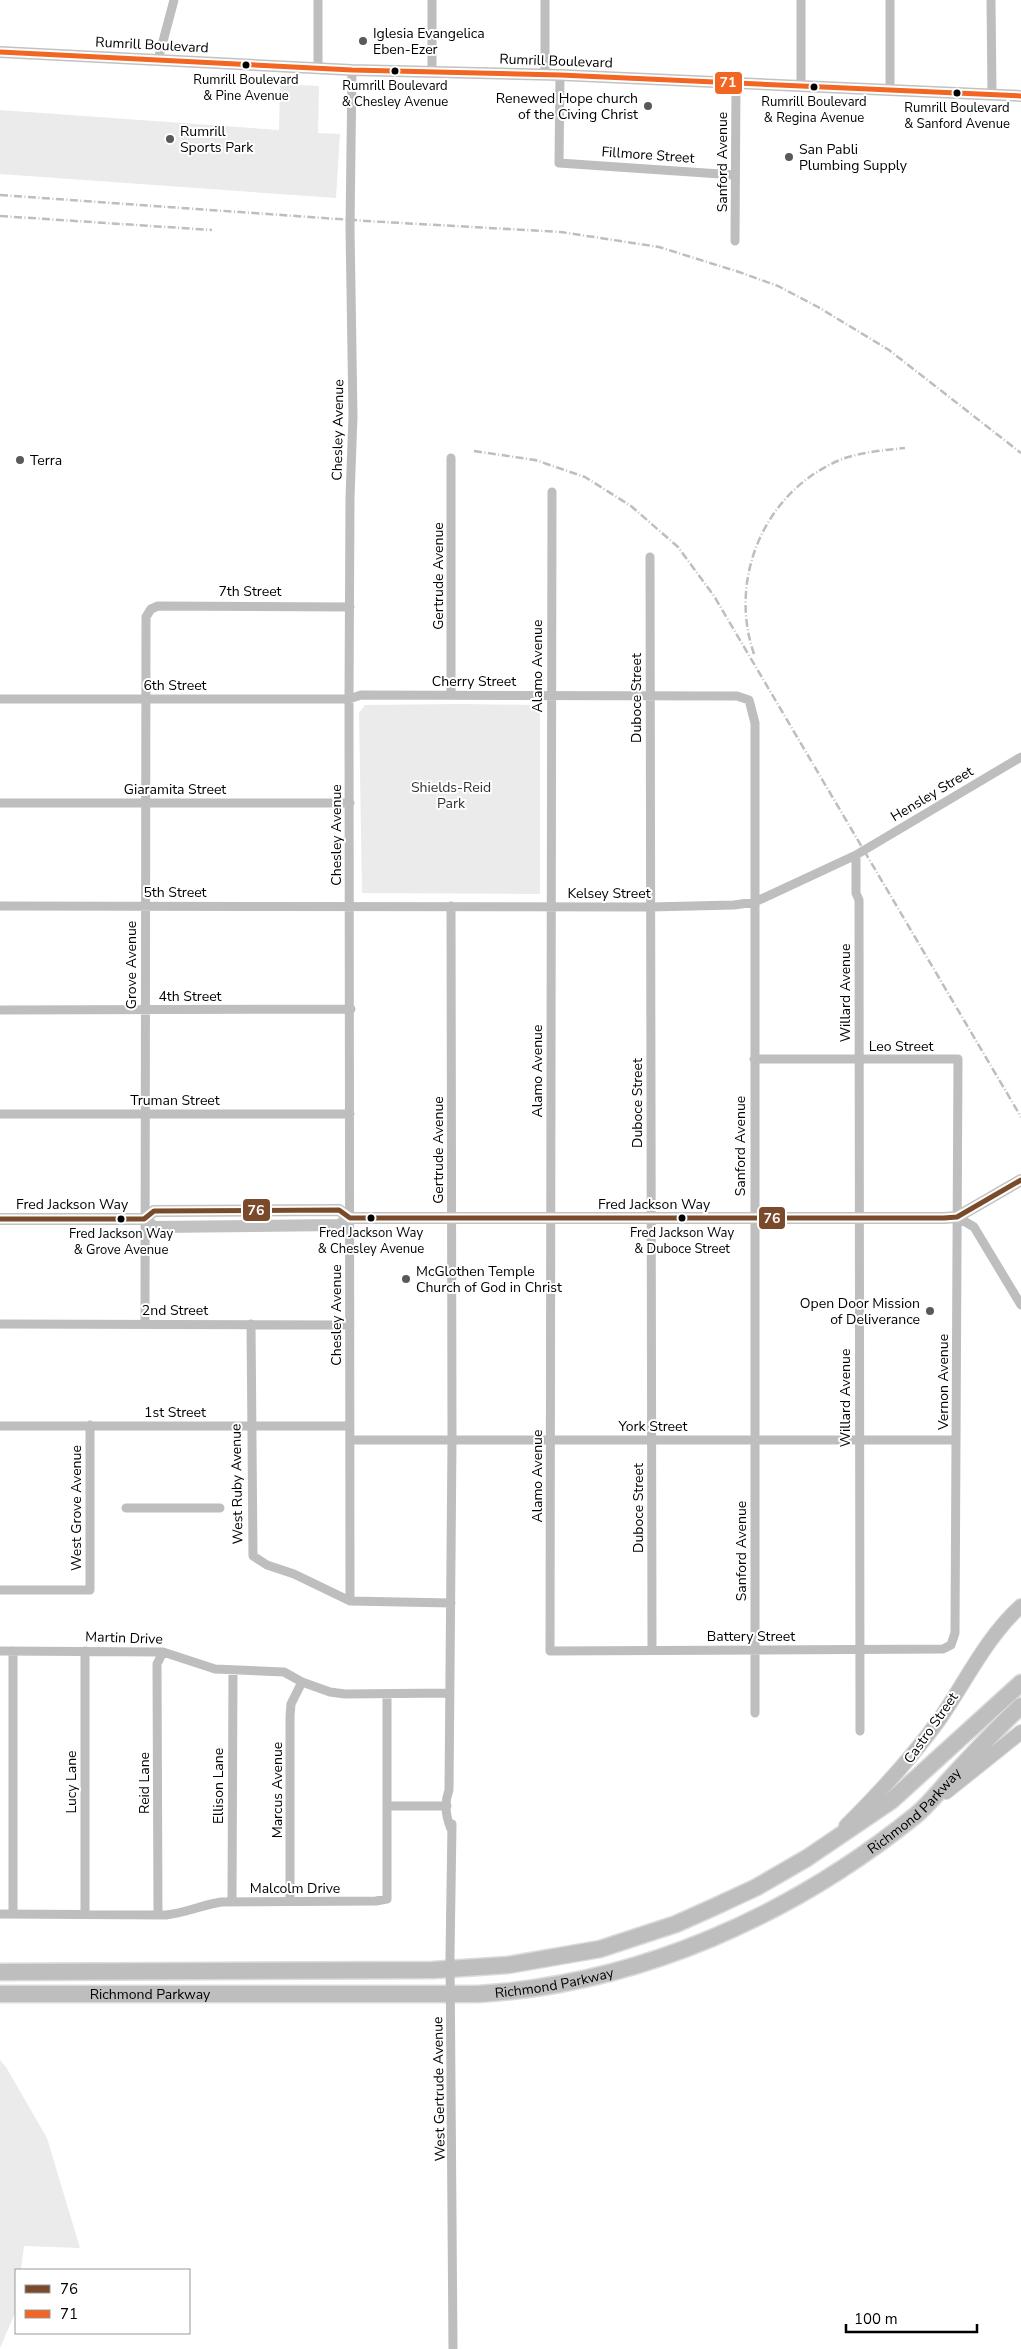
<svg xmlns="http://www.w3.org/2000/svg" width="1021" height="2349" font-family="'Nunito Sans',sans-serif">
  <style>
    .green { fill: #ebebeb }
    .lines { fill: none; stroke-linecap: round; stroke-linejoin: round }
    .primary-casing { stroke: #dbdbdb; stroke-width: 16 }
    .highway-casing { stroke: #dbdbdb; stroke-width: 19 }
    .street { stroke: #bebebe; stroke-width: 9 }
    .secondary { stroke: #c2c2c2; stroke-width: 12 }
    .primary { stroke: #bebebe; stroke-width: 14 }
    .highway { stroke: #bebebe; stroke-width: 16 }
    .rail { stroke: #bebebe; stroke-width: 2.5; stroke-dasharray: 8 2.5 1 2.5; stroke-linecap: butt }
    .bus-1-casing { stroke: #fff; stroke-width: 9 }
    .bus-2-casing { stroke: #fff; stroke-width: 9 }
    .bus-1 { stroke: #7a4b2a; stroke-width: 5 }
    .bus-2 { stroke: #f26522; stroke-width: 5 }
    .poi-dot { fill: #595959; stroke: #fff; stroke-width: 2 }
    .bus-dot { fill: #000; stroke: #fff; stroke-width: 2 }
    .labels { text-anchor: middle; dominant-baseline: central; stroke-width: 4; stroke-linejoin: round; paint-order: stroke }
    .bus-label { font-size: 13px; fill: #000; stroke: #fff }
    .poi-label { font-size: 14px; fill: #000; stroke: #fff; text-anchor: start }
    .street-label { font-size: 14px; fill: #000; stroke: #fff }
    .park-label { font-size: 14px; fill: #313131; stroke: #fff }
    .line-badge { stroke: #fff; stroke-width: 2 }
    .badge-label { font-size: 14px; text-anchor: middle; font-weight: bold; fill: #fff }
  </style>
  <rect width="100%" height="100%" fill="#fff"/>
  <!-- green -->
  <path class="green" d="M280 84 319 86 318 133 340 134 336 198 0 174V110L279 130Z
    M460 704 540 705V894L363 893 362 892 359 713 365 705Z
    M0 2060 6 2067 47 2138 80 2248 24 2246 21 2270H16V2311L0 2348Z"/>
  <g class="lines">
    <defs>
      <path id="primary" d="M946 1792 1021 1732
        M846 1826C880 1792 911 1759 939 1720 965 1683 987 1636 1021 1606"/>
      <g id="highway">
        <path d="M0 1972 433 1970 508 1965 600 1949 676 1924 714 1907 757 1887 807 1858 891 1801 1021 1683"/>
        <path id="s1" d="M0 1994H478C639 1984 791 1916 916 1815 928 1805 939 1791 950 1779 973 1754 996 1729 1021 1706"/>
      </g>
    </defs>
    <!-- primary casing -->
    <use href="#primary" class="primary-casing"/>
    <!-- highway casing -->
    <use href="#highway" class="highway-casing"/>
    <!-- street -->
    <path class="street" d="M545 0V75
      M991 0 992 94
      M158 60 174 0
      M318 68V0
      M432 71V0
      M560 75 559 163 735 175
      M801 85V0
      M890 90V0
      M735 241 736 83
      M451 458V695
      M552 492 550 1651 943 1649 951 1645 955 1633 958 1059H754
      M650 557 652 1650
      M0 699H349L361 695 737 696 749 700 755 723V1713
      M0 803H350
      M856 855V893L859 900 860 1731
      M0 906 650 907 734 905 755 902 856 855 1021 757
      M0 1010 351 1009
      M0 1114H350
      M957 1217 974 1227 1021 1305
      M0 1324 350 1325
      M145 1324 146 617 151 609 158 606 350 607
      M251 1324 253 1556 267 1565 294 1574 350 1601 451 1603
      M0 1426H350
      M350 1440H956
      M126 1508H220
      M0 1590H90V1425
      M350 1601 349 699 350 497 353 416 350 227 352 70
      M0 1651 163 1652 215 1669 284 1672 302 1682 330 1692 345 1694 449 1693
      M13 1651V1914
      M85 1651V1914
      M387 1806H447
      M452 1824 450 1955 453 2349
      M451 1829C446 1817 444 1803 449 1790L452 1440 451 906
      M290 1901V1716L291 1704 302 1682
      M232 1902 233 1671
      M0 1914 166 1915C185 1913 202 1905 221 1902L376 1901 387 1899V1694
      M158 1915 157 1664 163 1652"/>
    <!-- secondary -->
    <path class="secondary" d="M0 52 352 70 560 75 1021 96
      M0 1219H144L154 1211 339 1210 350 1218
      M144 1219 154 1227 339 1225 350 1218H944L957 1217 1021 1180"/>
    <!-- primary -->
    <use href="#primary" class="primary"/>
    <!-- highway -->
    <use href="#highway" class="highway"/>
    <!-- rail -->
    <path class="rail" d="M0 195 366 221 561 232 659 247 739 272 778 286 818 307 889 350 1021 453
      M0 216 212 230
      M474 451 535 460 585 477 631 506 678 547 714 596 1021 1117
      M754 654C727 576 767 487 845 458 864 452 885 450 905 448"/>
    <defs>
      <path id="bus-1" d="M0 1219H144L154 1211 339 1210 350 1218H944L957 1217 1021 1180"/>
      <path id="bus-2" d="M0 52 352 70 560 75 1021 96"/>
    </defs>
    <!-- bus-1 casing -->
    <use href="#bus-1" class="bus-1-casing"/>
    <!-- bus-2 casing -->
    <use href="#bus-2" class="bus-2-casing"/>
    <!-- bus-1 -->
    <use href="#bus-1" class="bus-1"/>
    <!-- bus-2 -->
    <use href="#bus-2" class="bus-2"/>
  </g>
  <!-- markers -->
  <g class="poi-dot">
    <circle cx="363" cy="41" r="5"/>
    <circle cx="648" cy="106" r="5"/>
    <circle cx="170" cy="139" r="5"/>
    <circle cx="789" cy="157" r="5"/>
    <circle cx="20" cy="460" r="5"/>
    <circle cx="406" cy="1279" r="5"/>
    <circle cx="930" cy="1311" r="5"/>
  </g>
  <g class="bus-dot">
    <circle cx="246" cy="65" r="4.5"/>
    <circle cx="395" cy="71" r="4.5"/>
    <circle cx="814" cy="87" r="4.5"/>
    <circle cx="957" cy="93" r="4.5"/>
    <circle cx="371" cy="1218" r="4.5"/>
    <circle cx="682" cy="1218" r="4.5"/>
    <circle cx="121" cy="1219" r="4.5"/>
  </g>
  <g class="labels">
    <!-- bus labels -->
    <g class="bus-label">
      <text x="246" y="80">Rumrill Boulevard<tspan x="246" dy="16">&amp; Pine Avenue</tspan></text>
      <text x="395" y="86">Rumrill Boulevard<tspan x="395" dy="16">&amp; Chesley Avenue</tspan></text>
      <text x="814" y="102">Rumrill Boulevard<tspan x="814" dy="16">&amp; Regina Avenue</tspan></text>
      <text x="957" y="108">Rumrill Boulevard<tspan x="957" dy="16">&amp; Sanford Avenue</tspan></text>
      <text x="371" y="1233">Fred Jackson Way<tspan x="371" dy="16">&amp; Chesley Avenue</tspan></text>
      <text x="682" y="1233">Fred Jackson Way<tspan x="682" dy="16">&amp; Duboce Street</tspan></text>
      <text x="121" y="1234">Fred Jackson Way<tspan x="121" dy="16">&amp; Grove Avenue</tspan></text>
    </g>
    <!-- poi labels -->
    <g class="poi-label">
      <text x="373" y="33">Iglesia Evangelica<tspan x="373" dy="16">Eben-Ezer</tspan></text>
      <text x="638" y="98" text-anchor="end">Renewed Hope church<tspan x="638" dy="16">of the Civing Christ</tspan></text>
      <text x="180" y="131">Rumrill<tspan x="180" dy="16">Sports Park</tspan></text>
      <text x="799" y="149">San Pabli<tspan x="799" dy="16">Plumbing Supply</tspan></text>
      <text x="30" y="460">Terra</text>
      <text x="416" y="1271">McGlothen Temple<tspan x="416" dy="16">Church of God in Christ</tspan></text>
      <text x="920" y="1303" text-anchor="end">Open Door Mission<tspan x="920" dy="16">of Deliverance</tspan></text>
    </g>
    <!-- street labels -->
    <g class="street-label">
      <text transform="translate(152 45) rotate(3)">Rumrill Boulevard</text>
      <text transform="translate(556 61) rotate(2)">Rumrill Boulevard</text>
      <text transform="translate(648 155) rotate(4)">Fillmore Street</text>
      <text transform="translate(722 162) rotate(-90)">Sanford Avenue</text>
      <text transform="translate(338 430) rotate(-89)">Chesley Avenue</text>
      <text transform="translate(438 576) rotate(-90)">Gertrude Avenue</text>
      <text x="250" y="591">7th Street</text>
      <text transform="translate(537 666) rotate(-90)">Alamo Avenue</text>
      <text x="474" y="681">Cherry Street</text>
      <text x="175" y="685">6th Street</text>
      <text transform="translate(636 698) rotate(-90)">Duboce Street</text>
      <text x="175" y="789">Giaramita Street</text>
      <text transform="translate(932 794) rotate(-31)">Hensley Street</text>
      <text transform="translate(336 835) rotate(-90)">Chesley Avenue</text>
      <text x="175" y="892">5th Street</text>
      <text x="609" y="893">Kelsey Street</text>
      <text transform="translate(131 965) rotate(-90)">Grove Avenue</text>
      <text transform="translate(845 993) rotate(-90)">Willard Avenue</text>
      <text x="190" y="996">4th Street</text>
      <text x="901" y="1046">Leo Street</text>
      <text transform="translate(537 1071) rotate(-90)">Alamo Avenue</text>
      <text x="175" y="1100">Truman Street</text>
      <text transform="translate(637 1103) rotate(-90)">Duboce Street</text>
      <text transform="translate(740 1146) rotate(-90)">Sanford Avenue</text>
      <text transform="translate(438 1150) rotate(-90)">Gertrude Avenue</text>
      <text x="72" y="1204">Fred Jackson Way</text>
      <text x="654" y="1204">Fred Jackson Way</text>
      <text x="175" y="1310">2nd Street</text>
      <text transform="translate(336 1315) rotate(-90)">Chesley Avenue</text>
      <text transform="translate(943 1382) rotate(-90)">Vernon Avenue</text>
      <text transform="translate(845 1398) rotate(-90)">Willard Avenue</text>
      <text x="175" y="1412">1st Street</text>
      <text x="653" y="1426">York Street</text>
      <text transform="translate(537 1476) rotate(-90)">Alamo Avenue</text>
      <text transform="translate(237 1484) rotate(-91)">West Ruby Avenue</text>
      <text transform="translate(76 1508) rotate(-90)">West Grove Avenue</text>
      <text transform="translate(638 1508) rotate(-90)">Duboce Street</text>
      <text transform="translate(741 1551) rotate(-90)">Sanford Avenue</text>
      <text x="751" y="1636">Battery Street</text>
      <text transform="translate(124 1638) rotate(2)">Martin Drive</text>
      <text transform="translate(931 1728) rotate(-55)">Castro Street</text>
      <text transform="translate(71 1782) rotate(-90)">Lucy Lane</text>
      <text transform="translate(144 1783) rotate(-90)">Reid Lane</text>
      <text transform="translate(218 1786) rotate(-90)">Ellison Lane</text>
      <text transform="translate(277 1790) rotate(-90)">Marcus Avenue</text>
      <text stroke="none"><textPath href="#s1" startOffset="960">Richmond Parkway</textPath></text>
      <text x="295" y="1888">Malcolm Drive</text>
      <text stroke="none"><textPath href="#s1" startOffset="555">Richmond Parkway</textPath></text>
      <text stroke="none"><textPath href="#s1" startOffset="150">Richmond Parkway</textPath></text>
      <text transform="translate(439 2089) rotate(-91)">West Gertrude Avenue</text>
    </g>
    <!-- park labels -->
    <g class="park-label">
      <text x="451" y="787">Shields-Reid<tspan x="451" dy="16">Park</tspan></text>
    </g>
  </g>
  <g class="line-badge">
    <rect x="714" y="71" width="29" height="24" rx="5" fill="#f26522"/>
    <rect x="242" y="1198" width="29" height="24" rx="5" fill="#7a4b2a"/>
    <rect x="758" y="1206" width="28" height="24" rx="5" fill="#7a4b2a"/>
  </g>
  <g class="badge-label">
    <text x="728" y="87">71</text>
    <text x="256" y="1215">76</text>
    <text x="772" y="1223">76</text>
  </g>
  <!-- legend -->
  <rect x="15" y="2269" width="175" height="65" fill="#ffffff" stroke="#999999"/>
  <rect x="25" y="2285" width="25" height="8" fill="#7a4b2a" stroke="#999999"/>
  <text x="60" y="2294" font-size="15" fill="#000000">76</text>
  <rect x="25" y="2310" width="25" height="8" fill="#f26522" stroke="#999999"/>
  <text x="60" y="2319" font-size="15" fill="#000000">71</text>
  <!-- scale -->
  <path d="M846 2324v8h131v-8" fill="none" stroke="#000000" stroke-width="2.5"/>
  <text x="854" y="2324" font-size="15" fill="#000000" stroke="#ffffff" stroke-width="4" paint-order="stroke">100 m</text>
</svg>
